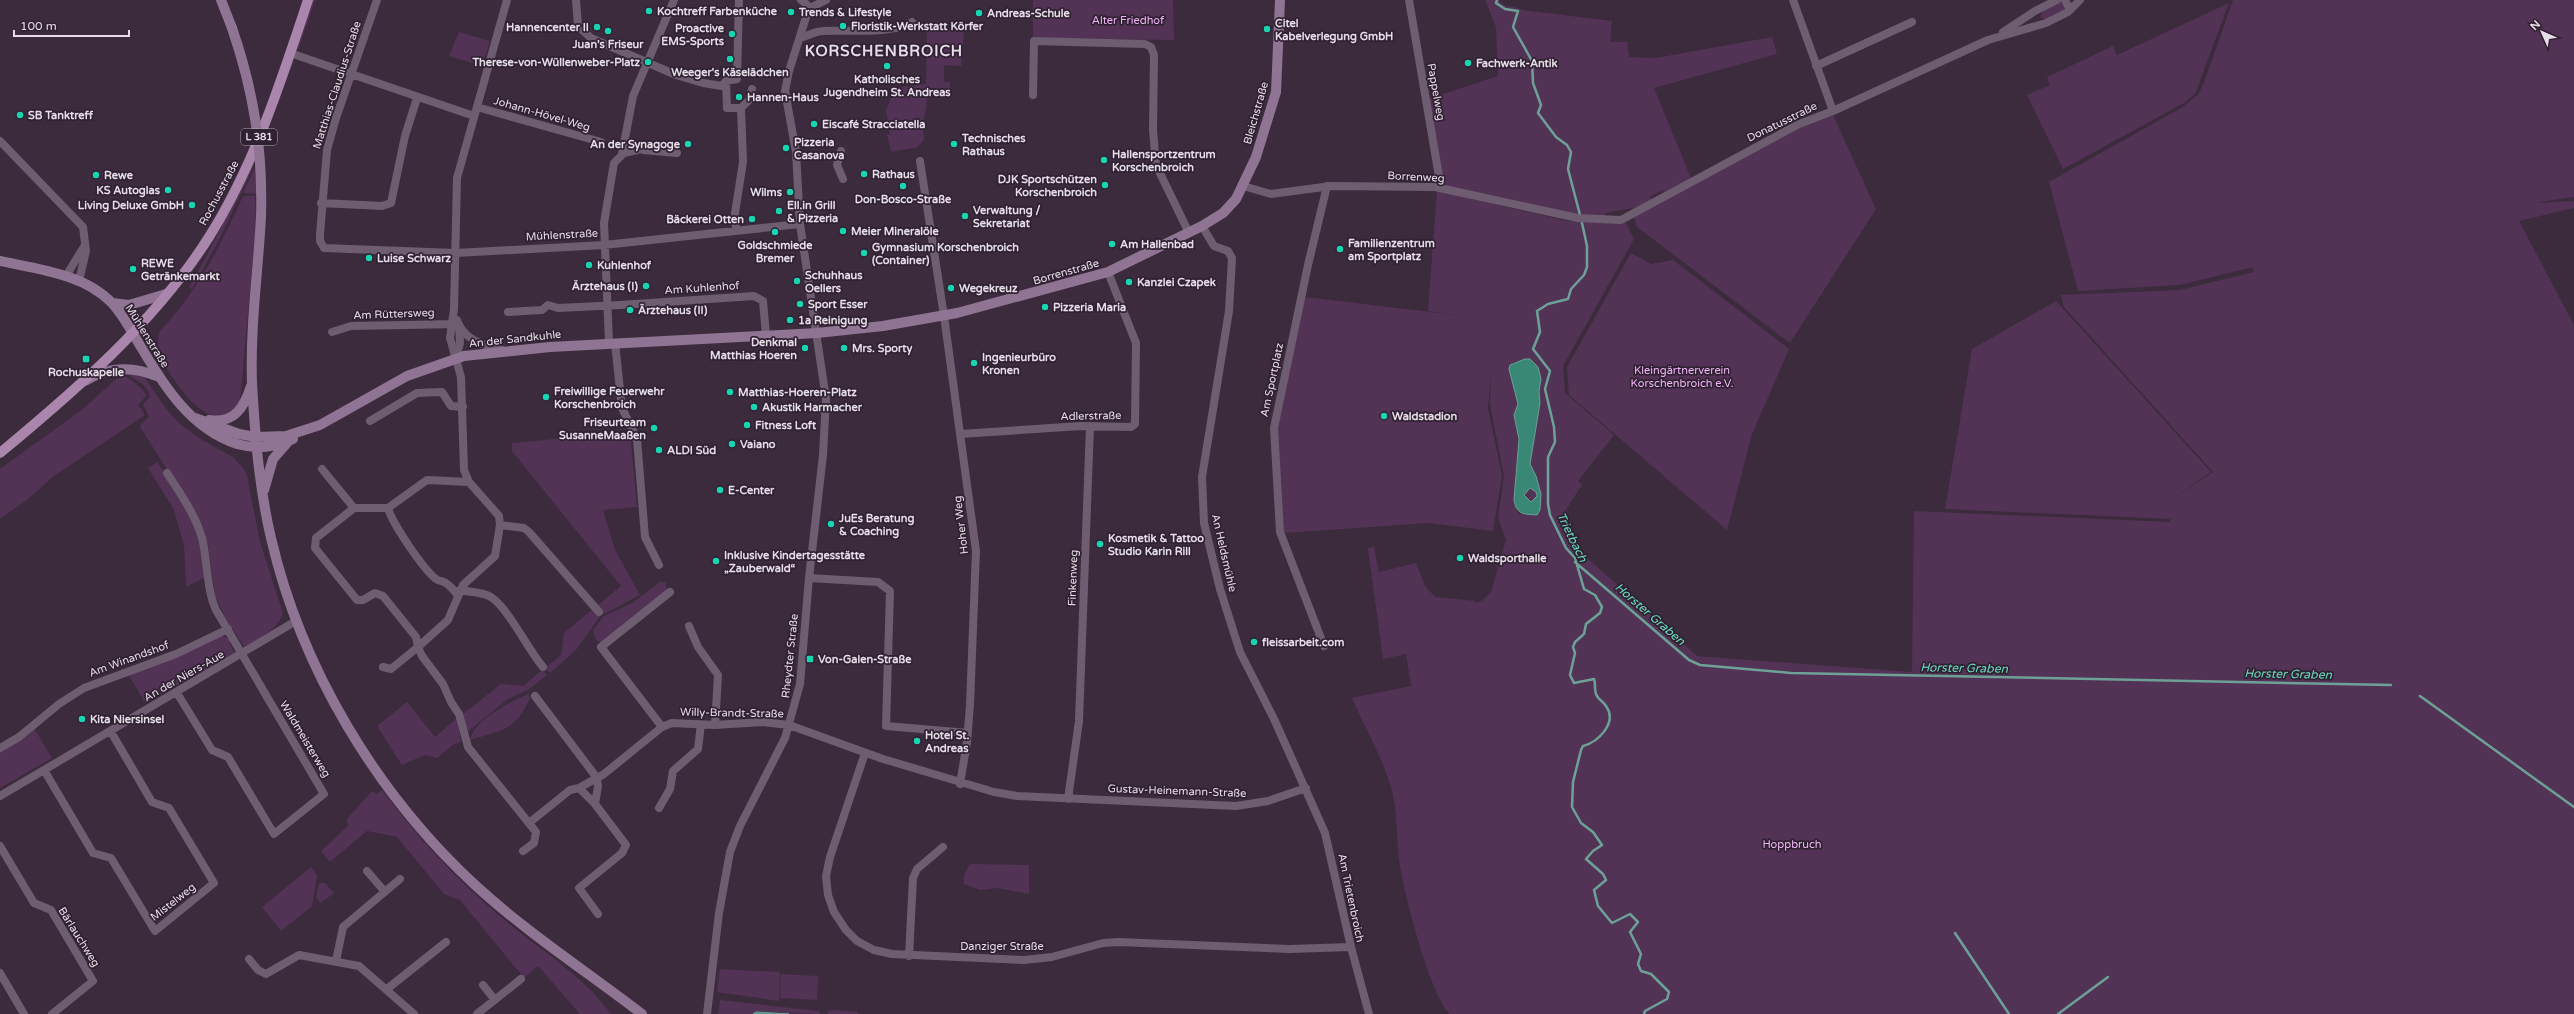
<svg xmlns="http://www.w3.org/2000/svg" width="2574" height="1014" font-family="'Varela Round',sans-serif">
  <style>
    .green { fill: #523355; fill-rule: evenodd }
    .water { fill: #398775; stroke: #6da198; fill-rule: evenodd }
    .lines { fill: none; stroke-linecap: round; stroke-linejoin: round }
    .stream { stroke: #6da198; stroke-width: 2.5 }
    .street { stroke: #6e5d70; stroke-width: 8 }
    .secondary { stroke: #907493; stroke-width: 10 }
    .primary { stroke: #aa86ad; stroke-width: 10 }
    .secondary-bridge { stroke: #907493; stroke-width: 10 }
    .poi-dot { fill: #18d5b2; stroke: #302132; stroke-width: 1.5 }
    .labels { text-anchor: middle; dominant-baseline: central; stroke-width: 3.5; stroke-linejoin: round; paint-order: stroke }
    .shield { fill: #302132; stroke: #b0a5b1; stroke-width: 1 }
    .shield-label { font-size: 10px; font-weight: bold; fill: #e7dde8 }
    .poi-label { font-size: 11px; font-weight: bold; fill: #e7dde8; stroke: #302132; text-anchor: start }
    .park-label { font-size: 11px; fill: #f2b5f8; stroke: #302132 }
    .street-label { font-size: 11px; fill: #e7dde8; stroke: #302132 }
    .water-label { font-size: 12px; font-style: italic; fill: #69dbbf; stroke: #302132 }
    .district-label { font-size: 15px; font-weight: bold; letter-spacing: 1px; fill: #e7dde8; stroke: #302132 }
  </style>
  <rect width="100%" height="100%" fill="#3b2b3c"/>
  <!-- green -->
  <path class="green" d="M312 0H315L298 50 297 46Z
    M1033 0H1173L1174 40 1036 38 1033 37Z
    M1485 0H1499C1503 9 1515 5 1522 10L1612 21 1610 42H1627L1629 57 1656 58 1772 37 1777 54 1654 88 1691 178 1664 192 1662 190 1650 197 1652 200 1634 211 1633 208 1605 213 1604 217 1580 215 1447 186 1443 180 1428 99 1498 76 1496 27Z
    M2233 0H2574V197L2533 203 2574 201V208L2519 221 2574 325V1014H1450C1431 998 1404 893 1400 866 1396 842 1398 806 1390 784 1381 755 1364 726 1352 698L1411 686 1406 654 1383 659 1368 548 1374 547 1379 572 1416 563 1425 586 1435 597 1476 601 1473 604 1483 600 1491 592 1506 540 1498 518 1504 476 1490 405 1491 374 1488 408 1502 476 1493 531 1429 523 1284 533 1276 423 1305 297 1456 315 1428 311 1437 191 1568 221 1626 223 1634 239 1563 366 1565 393 1614 435 1578 481 1582 485 1558 522 1576 534 1577 549 1697 656 1912 672 1914 511 2170 522 2171 514 2170 519 1945 509 1972 349 2056 301 2211 472 2172 499 2213 472 2064 307 2061 295 2180 290 2254 272 2253 267 2180 285 2078 291 2049 182 2181 108 2198 95 2205 80ZM1509 369 1541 379 1539 391 1540 403 1530 464 1536 476 1540 510 1536 515 1520 514 1516 510 1515 478 1519 439 1514 415 1518 404Z
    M2061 1 2064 2 2066 9 2046 20 2040 17 2043 10Z
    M2229 3 2195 94 2184 103 2063 169 2027 95 2050 85 2047 77 2113 46 2117 55Z
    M927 29 964 32 961 66 944 65V81L950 82V91L928 94 923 126 924 139 918 147 891 152 887 135 890 134 886 110 895 88 926 84Z
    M459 32 490 41 482 66 449 56Z
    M294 61 251 172 218 242 192 289 189 287C231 216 260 139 291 63Z
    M1832 113 1876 209 1790 343 1637 227 1634 217 1752 149Z
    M260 157 261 194 243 193Z
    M245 196H255L256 223 242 381C241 391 241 403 234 411 208 438 164 370 158 349 157 344 158 337 160 331 197 292 220 247 242 198Z
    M1631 253 1651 264 1673 260 1789 349 1752 434 1727 530 1569 395 1567 367Z
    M130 372 145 378 167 410 180 424 202 440 233 457 244 469 247 476 260 542 283 613C277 631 259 638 244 647L226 619 215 595 208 545 199 520 140 427 142 423 149 417 143 404 150 397C148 385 139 382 130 376Z
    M125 376C133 383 143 386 146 396L138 405 145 415 54 476 28 499 0 519V469L83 409 115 380Z
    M630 432 637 507 603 510 615 550 640 595 604 614 597 606 621 586 512 451V443Z
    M157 462 176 489 198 532 206 577 186 587 184 545 173 508 148 468Z
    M1525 495a6 6 0 1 1 12 0a6 6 0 1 1-12 0Z
    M660 582 666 583 667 591 602 643 596 640 593 630 604 616 632 603Z
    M595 607 601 615 576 650 550 673 545 668 561 655 564 633Z
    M222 636 228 638 234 653 145 703 129 675Z
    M542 670 547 675 528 690 508 699 466 733 463 714 501 684 523 686Z
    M528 694 530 698C515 731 503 730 470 740 474 720 510 702 528 694Z
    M407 702 435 737 457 718 461 742 454 744 437 758 425 755 402 765 377 726Z
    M34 728 52 758 0 788V751Z
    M382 790C417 837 457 880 502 918 538 949 583 975 611 1014H580L538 966 524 978 460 900 444 894 397 837 367 831 330 862 321 851 349 825 346 820 372 791 377 794Z
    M970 864 1029 865V894L997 888 980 890 964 884V875Z
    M311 867 317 875 312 906 281 931 262 907Z
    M319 883H325L334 893 321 903 316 897Z
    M720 969 780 972 779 1001 717 992Z
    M781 974 818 976 817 1000 780 998Z
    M720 1000 818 1011 821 1014 757 1012 753 1014H718Z
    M835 1010 858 1012V1014H828V1011Z"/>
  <!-- water -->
  <path class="water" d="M1525 359H1530L1538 367 1541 379 1539 391 1540 403 1530 464 1536 476 1541 494 1540 510 1537 515C1523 514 1517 515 1514 500L1519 439 1514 415 1518 404 1509 369 1510 365ZM1530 488 1536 492 1537 496 1531 502 1524 495Z
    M756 1012 789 1014H753Z"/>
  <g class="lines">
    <!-- stream -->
    <path class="stream" d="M1497 0 1496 3 1505 9 1518 11 1513 27 1532 61 1533 83 1541 105 1538 113 1556 137 1567 145 1571 152 1568 169 1580 215
      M1582 223 1587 246V267L1584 275 1571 289 1568 299 1548 304 1537 311 1540 332 1533 349 1550 371 1545 389 1554 427 1555 442 1548 457V504L1550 515 1566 548 1575 558 1584 589 1595 595 1602 607 1600 613 1586 624 1584 634 1575 642 1573 647 1575 653 1570 675 1574 683 1594 679C1596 684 1594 689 1596 694 1598 700 1603 701 1606 706 1618 723 1598 742 1583 746L1581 750 1573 782 1572 807 1581 823 1593 832 1602 845 1593 851 1586 859 1603 874 1606 880 1594 890 1598 906 1612 923 1630 914 1638 922 1630 932 1641 954 1638 964 1641 971 1651 974 1669 992 1667 999 1645 1011 1644 1014
      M1575 562 1689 660 1700 665 1791 673 2391 685
      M2420 696 2574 807
      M1955 933 2009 1014
      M2058 1014 2108 977"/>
    <!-- street -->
    <path class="street" d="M377 0 336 118 327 150 320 234V241L324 248 456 253 604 245 800 224
      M576 0 578 26 591 38 676 75 703 83 722 86 726 81 737 79 739 0
      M801 0 811 8
      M1409 0 1441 188
      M1793 0 1833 111
      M2065 0 2070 10
      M2003 32 2035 11 2057 0
      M800 38C807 36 816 31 823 31 843 30 897 34 912 22
      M290 53 474 116
      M1816 66 1912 22
      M726 81 727 108H741L743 162 735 213 736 230
      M1033 95 1034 41 1145 44 1151 47 1154 55 1153 130 1156 165 1189 233
      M477 107 601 142
      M741 108 749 100 752 89
      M0 141 83 227 86 251 79 281
      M611 144 623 146
      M643 150 677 153
      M841 151 837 165 843 179
      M622 154 633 96 674 0
      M920 161 944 316 976 551 970 705 967 742 960 784
      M1243 186 1271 194 1331 186 1435 187 1578 218 1621 220 1799 124 1833 111 1988 40 2046 23 2068 12 2080 0
      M321 203 382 206 391 203 405 136 417 98
      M1202 226 1214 246 1228 251 1232 258 1229 311 1202 477 1204 523 1220 589 1240 652 1274 719 1325 833 1351 947 1369 1014
      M66 276 85 245
      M508 312 542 310 548 305 558 308 620 305 754 296 763 301 766 335
      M457 320C464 341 484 345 503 350
      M332 332 351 326 458 324
      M609 343 604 223 614 163 624 153 637 150
      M615 343 622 408 637 439 645 537 659 565
      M456 358 460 343 459 325
      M370 421 417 393 442 392 451 406 463 407
      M960 434 1081 426 1131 427 1135 424 1136 343 1108 272
      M322 469 354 508 316 538 315 548 357 600H363L375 593 383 596 416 637 418 647
      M167 473C180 493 195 514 202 538 208 562 206 588 216 610L324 794 274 834 228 757 212 750 177 693
      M354 508H388L427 480 469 482
      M388 508C392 523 423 569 436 579 438 581 442 581 444 582 449 584 454 591 458 595
      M500 525 524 528 529 532 599 612
      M809 578 878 582 890 591 886 726 968 733
      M460 590C469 592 483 592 491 597 509 609 528 650 543 667
      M689 626 698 647 718 675 715 725
      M1324 646 1280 532 1274 428 1308 265 1327 186
      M418 647 448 620 463 585 495 556 500 525 499 516 469 482 464 470 461 377 450 338 454 309 457 178 507 0
      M383 667 391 669 418 647 422 656 443 684 451 702 459 714 468 747 536 832 534 843 523 851
      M535 696 597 778 598 786 595 804 579 788 604 774 662 727 672 723 715 725 762 722 789 725 883 759 994 792 1017 796 1236 806 1268 801 1306 788
      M662 727 601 647 670 592
      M0 748 19 737 59 704 84 688 176 654 228 629
      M865 753 830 857 826 876 828 895 834 912 846 930 857 941 874 950 892 954 1024 960 1052 957 1103 943 1119 942 1289 949 1351 947
      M44 770 93 853 111 858 155 931 214 883 169 808 152 802 111 732
      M0 796 296 621
      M1068 799 1079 721 1090 426
      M595 804 626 845 622 853 579 888 598 914
      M659 808 670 789 673 771 698 749 701 724
      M529 823 570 790 579 788
      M0 846 34 903 51 910 93 981 52 1014
      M367 871 385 892
      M909 956 913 878 917 869 943 847
      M249 959 258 970 266 974 299 955 359 966 414 1014
      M336 961 343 927 400 879
      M0 973 24 1014
      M483 985 495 1000
      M387 989 446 942
      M477 1014 521 979
      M707 1014 719 913 730 852 740 826 785 738 800 684 809 578 823 455 826 399 800 224 796 152 785 91 789 71 807 14 814 6 826 0"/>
    <!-- secondary -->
    <path class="secondary" d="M221 0 232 28
      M261 217C258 272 250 328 252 383 255 435 259 487 271 538 301 668 376 793 474 884 526 932 586 971 642 1014
      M0 261C38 269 84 274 112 303 124 316 132 332 141 347 164 386 191 429 237 444 255 449 277 448 293 439
      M112 303 129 305 166 294
      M85 381C110 366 133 366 159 377
      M195 418 239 434 256 437 286 436 320 425 407 376 464 356 550 347 817 333 883 326 957 313 1108 272 1202 226 1223 213 1236 199 1256 157 1276 92 1280 0
      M209 420C234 424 244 408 251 386
      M264 490 273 459 287 443"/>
    <!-- primary -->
    <path class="primary" d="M0 453C76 390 156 321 209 237 255 164 281 81 308 0"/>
    <!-- secondary-bridge -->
    <path class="secondary-bridge" d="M232 28C254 92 263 150 261 217"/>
  </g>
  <!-- markers -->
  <g class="poi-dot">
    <circle cx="649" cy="11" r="4"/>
    <circle cx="791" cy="12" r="4"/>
    <circle cx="979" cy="13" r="4"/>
    <circle cx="843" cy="26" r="4"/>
    <circle cx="597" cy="27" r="4"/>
    <circle cx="1267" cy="29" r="4"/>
    <circle cx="608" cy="31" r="4"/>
    <circle cx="732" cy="34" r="4"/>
    <circle cx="730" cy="59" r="4"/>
    <circle cx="648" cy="62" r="4"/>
    <circle cx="1468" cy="63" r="4"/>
    <circle cx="887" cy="66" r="4"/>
    <circle cx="739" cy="97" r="4"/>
    <circle cx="20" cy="115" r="4"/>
    <circle cx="814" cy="124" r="4"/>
    <circle cx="688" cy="144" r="4"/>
    <circle cx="954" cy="144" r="4"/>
    <circle cx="786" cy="148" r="4"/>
    <circle cx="1104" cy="160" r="4"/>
    <circle cx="864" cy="174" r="4"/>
    <circle cx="96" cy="175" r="4"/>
    <circle cx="1105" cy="185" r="4"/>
    <circle cx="903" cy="186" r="4"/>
    <circle cx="168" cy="190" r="4"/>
    <circle cx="790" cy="192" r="4"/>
    <circle cx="192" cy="205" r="4"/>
    <circle cx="779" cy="211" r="4"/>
    <circle cx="965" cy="216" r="4"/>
    <circle cx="752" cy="219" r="4"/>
    <circle cx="843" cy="231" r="4"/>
    <circle cx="775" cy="232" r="4"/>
    <circle cx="1112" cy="244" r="4"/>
    <circle cx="1340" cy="249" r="4"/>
    <circle cx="864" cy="253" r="4"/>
    <circle cx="369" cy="258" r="4"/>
    <circle cx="589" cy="265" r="4"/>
    <circle cx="133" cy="269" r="4"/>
    <circle cx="797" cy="281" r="4"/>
    <circle cx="1129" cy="282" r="4"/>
    <circle cx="646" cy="286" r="4"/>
    <circle cx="951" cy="288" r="4"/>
    <circle cx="800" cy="304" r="4"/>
    <circle cx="1045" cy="307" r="4"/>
    <circle cx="630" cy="310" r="4"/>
    <circle cx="790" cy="320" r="4"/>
    <circle cx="805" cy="348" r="4"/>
    <circle cx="844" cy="348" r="4"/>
    <rect x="82" y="355" width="8" height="8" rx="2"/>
    <circle cx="974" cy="363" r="4"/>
    <circle cx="730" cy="392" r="4"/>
    <circle cx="546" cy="397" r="4"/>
    <circle cx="754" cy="407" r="4"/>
    <circle cx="1384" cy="416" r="4"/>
    <circle cx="747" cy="425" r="4"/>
    <circle cx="654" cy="428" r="4"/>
    <circle cx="732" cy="444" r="4"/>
    <circle cx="659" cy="450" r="4"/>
    <circle cx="720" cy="490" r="4"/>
    <circle cx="831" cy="524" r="4"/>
    <circle cx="1100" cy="544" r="4"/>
    <circle cx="1460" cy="558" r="4"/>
    <circle cx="716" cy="561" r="4"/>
    <circle cx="1254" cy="642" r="4"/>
    <rect x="806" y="655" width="8" height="8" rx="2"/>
    <circle cx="82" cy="719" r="4"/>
    <circle cx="917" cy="741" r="4"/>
  </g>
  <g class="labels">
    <!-- shield labels -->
    <rect class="shield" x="241" y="129" width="36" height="16" rx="3"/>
    <g class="shield-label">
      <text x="259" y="137">L 381</text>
    </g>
    <!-- poi labels -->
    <g class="poi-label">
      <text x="657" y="11">Kochtreff Farbenküche</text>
      <text x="799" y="12">Trends &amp; Lifestyle</text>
      <text x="987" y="13">Andreas-Schule</text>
      <text x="1275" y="23">Citel<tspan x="1275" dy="13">Kabelverlegung GmbH</tspan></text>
      <text x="851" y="26">Floristik-Werkstatt Körfer</text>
      <text x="589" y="27" text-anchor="end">Hannencenter II</text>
      <text x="724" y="28" text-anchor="end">Proactive<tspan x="724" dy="13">EMS-Sports</tspan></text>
      <text x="608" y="44" text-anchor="middle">Juan's Friseur</text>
      <text x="640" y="62" text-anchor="end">Therese-von-Wüllenweber-Platz</text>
      <text x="1476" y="63">Fachwerk-Antik</text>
      <text x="730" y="72" text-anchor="middle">Weeger's Käselädchen</text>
      <text x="887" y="79" text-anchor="middle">Katholisches<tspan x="887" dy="13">Jugendheim St. Andreas</tspan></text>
      <text x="747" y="97">Hannen-Haus</text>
      <text x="28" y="115">SB Tanktreff</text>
      <text x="822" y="124">Eiscafé Stracciatella</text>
      <text x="962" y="138">Technisches<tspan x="962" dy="13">Rathaus</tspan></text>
      <text x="794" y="142">Pizzeria<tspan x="794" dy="13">Casanova</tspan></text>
      <text x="680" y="144" text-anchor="end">An der Synagoge</text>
      <text x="1112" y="154">Hallensportzentrum<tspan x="1112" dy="13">Korschenbroich</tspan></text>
      <text x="872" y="174">Rathaus</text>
      <text x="104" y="175">Rewe</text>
      <text x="1097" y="179" text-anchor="end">DJK Sportschützen<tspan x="1097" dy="13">Korschenbroich</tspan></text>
      <text x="160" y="190" text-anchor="end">KS Autoglas</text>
      <text x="782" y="192" text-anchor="end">Wilms</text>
      <text x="903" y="199" text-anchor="middle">Don-Bosco-Straße</text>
      <text x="184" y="205" text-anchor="end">Living Deluxe GmbH</text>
      <text x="787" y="205">Ell.in Grill<tspan x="787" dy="13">&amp; Pizzeria</tspan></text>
      <text x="973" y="210">Verwaltung /<tspan x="973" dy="13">Sekretariat</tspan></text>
      <text x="744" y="219" text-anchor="end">Bäckerei Otten</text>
      <text x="851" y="231">Meier Mineralöle</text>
      <text x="1348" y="243">Familienzentrum<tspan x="1348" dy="13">am Sportplatz</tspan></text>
      <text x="1120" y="244">Am Hallenbad</text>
      <text x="775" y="245" text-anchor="middle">Goldschmiede<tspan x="775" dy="13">Bremer</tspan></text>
      <text x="872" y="247">Gymnasium Korschenbroich<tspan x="872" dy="13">(Container)</tspan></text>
      <text x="377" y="258">Luise Schwarz</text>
      <text x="141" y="263">REWE<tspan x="141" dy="13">Getränkemarkt</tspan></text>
      <text x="597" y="265">Kuhlenhof</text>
      <text x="805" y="275">Schuhhaus<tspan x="805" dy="13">Oellers</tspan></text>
      <text x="1137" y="282">Kanzlei Czapek</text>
      <text x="638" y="286" text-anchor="end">Ärztehaus (I)</text>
      <text x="959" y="288">Wegekreuz</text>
      <text x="808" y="304">Sport Esser</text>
      <text x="1053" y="307">Pizzeria Maria</text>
      <text x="638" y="310">Ärztehaus (II)</text>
      <text x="798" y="320">1a Reinigung</text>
      <text x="797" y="342" text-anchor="end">Denkmal<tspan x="797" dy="13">Matthias Hoeren</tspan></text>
      <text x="852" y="348">Mrs. Sporty</text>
      <text x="982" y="357">Ingenieurbüro<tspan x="982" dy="13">Kronen</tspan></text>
      <text x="86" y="372" text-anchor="middle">Rochuskapelle</text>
      <text x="554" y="391">Freiwillige Feuerwehr<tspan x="554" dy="13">Korschenbroich</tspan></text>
      <text x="738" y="392">Matthias-Hoeren-Platz</text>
      <text x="762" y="407">Akustik Harmacher</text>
      <text x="1392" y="416">Waldstadion</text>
      <text x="646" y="422" text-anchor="end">Friseurteam<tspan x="646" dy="13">SusanneMaaßen</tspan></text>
      <text x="755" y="425">Fitness Loft</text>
      <text x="740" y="444">Vaiano</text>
      <text x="667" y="450">ALDI Süd</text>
      <text x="728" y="490">E-Center</text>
      <text x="839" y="518">JuEs Beratung<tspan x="839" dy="13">&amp; Coaching</tspan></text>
      <text x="1108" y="538">Kosmetik &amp; Tattoo<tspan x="1108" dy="13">Studio Karin Rill</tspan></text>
      <text x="724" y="555">Inklusive Kindertagesstätte<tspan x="724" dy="13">„Zauberwald“</tspan></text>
      <text x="1468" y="558">Waldsporthalle</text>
      <text x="1262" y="642">fleissarbeit.com</text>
      <text x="818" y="659">Von-Galen-Straße</text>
      <text x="90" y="719">Kita Niersinsel</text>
      <text x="925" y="735">Hotel St.<tspan x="925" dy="13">Andreas</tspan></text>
    </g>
    <!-- park labels -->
    <g class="park-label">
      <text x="1128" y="20">Alter Friedhof</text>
      <text x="1682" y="370">Kleingärtnerverein<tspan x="1682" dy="13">Korschenbroich e.V.</tspan></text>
      <text x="1792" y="844">Hoppbruch</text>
    </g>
    <!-- street labels -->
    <g class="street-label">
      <text transform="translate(337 85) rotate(-72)">Matthias-Claudius-Straße</text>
      <text transform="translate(1436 92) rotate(80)">Pappelweg</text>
      <text transform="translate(1256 113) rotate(-74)">Bleichstraße</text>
      <text transform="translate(542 114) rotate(16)">Johann-Hövel-Weg</text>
      <text transform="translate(1782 122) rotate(-26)">Donatusstraße</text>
      <text transform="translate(1416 177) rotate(3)">Borrenweg</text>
      <text transform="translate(219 193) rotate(-62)">Rochusstraße</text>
      <text transform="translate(562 235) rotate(-3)">Mühlenstraße</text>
      <text transform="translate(1066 272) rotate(-16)">Borrenstraße</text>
      <text transform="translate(702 288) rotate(-4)">Am Kuhlenhof</text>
      <text transform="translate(394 314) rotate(-2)">Am Rüttersweg</text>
      <text transform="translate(147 336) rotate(58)">Mühlenstraße</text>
      <text transform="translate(515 339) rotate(-6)">An der Sandkuhle</text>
      <text transform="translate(1272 380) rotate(-78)">Am Sportplatz</text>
      <text transform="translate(1091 416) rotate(-1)">Adlerstraße</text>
      <text transform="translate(961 525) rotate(-97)">Hoher Weg</text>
      <text transform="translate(1224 553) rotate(77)">An Heldsmühle</text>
      <text transform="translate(1073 578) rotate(-88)">Finkenweg</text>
      <text transform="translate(790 656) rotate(-84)">Rheydter Straße</text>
      <text transform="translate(129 659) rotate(-20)">Am Winandshof</text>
      <text transform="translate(184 676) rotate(-30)">An der Niers-Aue</text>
      <text transform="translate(732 713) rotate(1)">Willy-Brandt-Straße</text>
      <text transform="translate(305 739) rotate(59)">Waldmeisterweg</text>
      <text transform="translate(1177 791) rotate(2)">Gustav-Heinemann-Straße</text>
      <text transform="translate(1351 898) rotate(78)">Am Trietenbroich</text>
      <text transform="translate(173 902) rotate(-38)">Mistelweg</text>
      <text transform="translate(79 937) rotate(58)">Bärlauchweg</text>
      <text x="1002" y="946">Danziger Straße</text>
    </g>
    <!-- water labels -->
    <g class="water-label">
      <text transform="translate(1572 537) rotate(64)">Trietbach</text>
      <text transform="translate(1650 614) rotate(41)">Horster Graben</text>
      <text transform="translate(1964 668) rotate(1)">Horster Graben</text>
      <text transform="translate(2288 674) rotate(1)">Horster Graben</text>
    </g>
    <!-- district labels -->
    <g class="district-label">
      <text x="884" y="51">KORSCHENBROICH</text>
    </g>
  </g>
  <!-- north arrow -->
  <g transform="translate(2542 32) rotate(315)" stroke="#302132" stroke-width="3" paint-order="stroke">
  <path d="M0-3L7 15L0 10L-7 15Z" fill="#e7dde8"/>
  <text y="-6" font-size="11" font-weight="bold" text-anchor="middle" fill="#e7dde8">N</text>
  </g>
  <!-- scale -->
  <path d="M14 30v6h115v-6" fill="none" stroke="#e7dde8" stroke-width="2"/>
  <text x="20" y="30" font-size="12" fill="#e7dde8" stroke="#302132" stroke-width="3" paint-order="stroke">100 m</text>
</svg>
